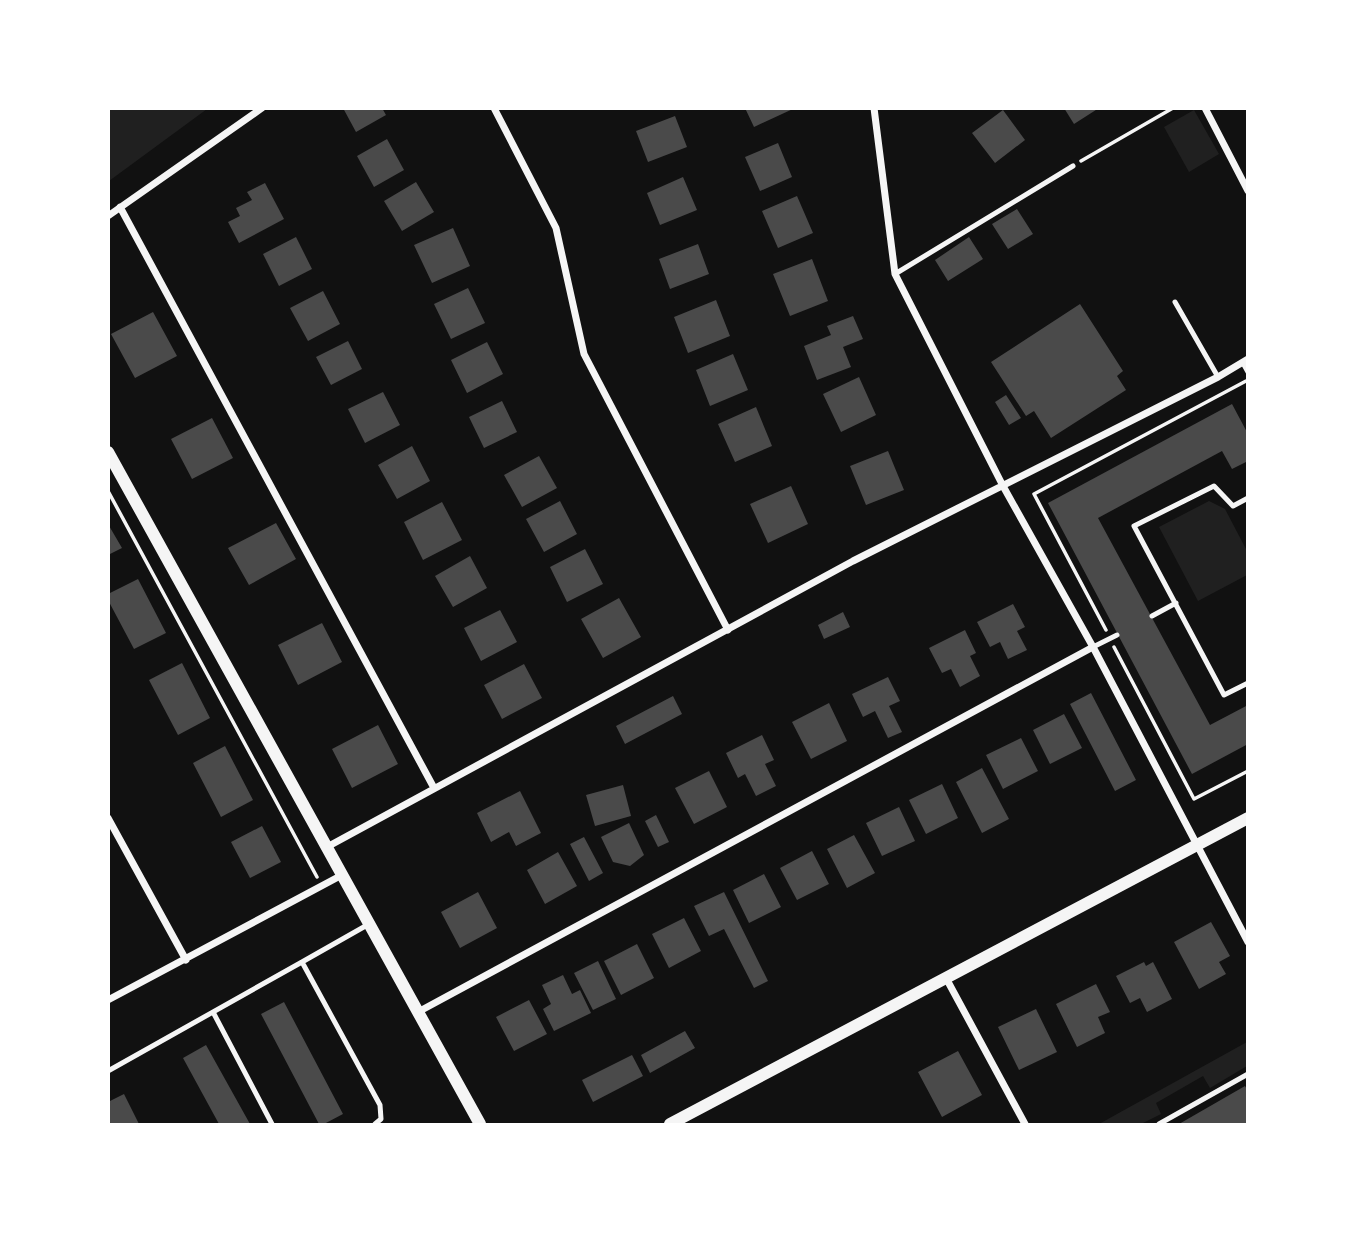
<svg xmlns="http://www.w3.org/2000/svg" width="1356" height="1233" font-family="Manrope,sans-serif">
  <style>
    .green { fill: #202020 }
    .building { fill: #4a4a4a }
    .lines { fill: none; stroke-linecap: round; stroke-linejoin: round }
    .path { stroke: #f5f5f5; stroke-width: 3.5 }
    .service { stroke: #f5f5f5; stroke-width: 5 }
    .minor { stroke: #f5f5f5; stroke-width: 7 }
    .tertiary { stroke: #f5f5f5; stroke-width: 12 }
  </style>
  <rect width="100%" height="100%" fill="#111"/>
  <!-- green -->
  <path class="green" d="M109 108H207V109L109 181Z
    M1194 110 1219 154 1189 172 1164 127Z
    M1209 501 1225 509 1247 551V575L1198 601 1159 527Z
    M1247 1042V1066L1210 1088 1203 1076 1156 1103 1161 1114 1141 1124H1099Z"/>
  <!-- building -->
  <path class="building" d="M343 108H382L386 115 356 132Z
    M745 108H795L754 127Z
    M1064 108H1099L1074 124Z
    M1003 110 1025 140 995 163 972 133Z
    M675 116 687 147 648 162 636 131Z
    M387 139 404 170 374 187 357 156Z
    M778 143 792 177 760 191 745 157Z
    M683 177 697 210 660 225 647 193Z
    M416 182 434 212 402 231 384 201Z
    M265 183 284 219 239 243 228 222 240 216 236 208 252 200 247 192Z
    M797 196 813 233 778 248 762 211Z
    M1017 209 1033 234 1008 249 992 224Z
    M453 228 470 266 432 283 414 245Z
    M296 237 312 269 279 286 263 254Z
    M969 237 983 259 948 281 935 260Z
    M698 244 709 274 670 289 659 259Z
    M812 259 828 301 790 316 773 274Z
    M468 288 485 323 451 339 434 304Z
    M323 291 340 324 308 341 290 308Z
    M716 300 730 336 688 353 674 317Z
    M1080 304 1123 371 1117 376 1126 390 1051 438 1034 411 1026 416 991 362Z
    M153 312 177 356 135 378 111 334Z
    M853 316 863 339 843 347 851 367 817 380 804 346 831 335 827 326Z
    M348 341 362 369 331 385 316 357Z
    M487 342 503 374 467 393 451 360Z
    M733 354 748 390 710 406 696 370Z
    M859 377 876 415 841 432 823 394Z
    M383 392 400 425 365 443 348 409Z
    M1006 395 1021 418 1009 425 995 402Z
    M502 401 517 432 484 448 469 417Z
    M1232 404 1248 434V461L1232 469 1222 451 1098 518 1210 725 1248 705V744L1192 774 1048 503Z
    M756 407 772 446 735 462 718 424Z
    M212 418 233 458 192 479 171 439Z
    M412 446 430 481 397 499 378 465Z
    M888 451 904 490 866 505 850 466Z
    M539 456 557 488 522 507 504 475Z
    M791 486 808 524 768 543 750 504Z
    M560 501 577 534 544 552 526 519Z
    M442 502 462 540 423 560 404 522Z
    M276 523 296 559 249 585 228 548Z
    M108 524 122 548 108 555Z
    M585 549 603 584 567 602 550 567Z
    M470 556 487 588 453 607 435 576Z
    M138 579 166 633 134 649 108 600V594Z
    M619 598 641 637 603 658 581 619Z
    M1013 604 1025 627 1017 631 1027 650 1008 659 1000 642 990 647 977 622Z
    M500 610 517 642 481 661 464 628Z
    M843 612 850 627 824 639 818 625Z
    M322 623 342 662 298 685 278 645Z
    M965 630 976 653 970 656 980 676 960 687 951 669 942 673 929 648Z
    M182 663 210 718 178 735 149 680Z
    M524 664 542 698 502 719 484 685Z
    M888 677 900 701 889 706 902 732 888 738 875 711 863 717 852 694Z
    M1091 693 1136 780 1115 791 1070 704Z
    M673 696 682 714 625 744 616 726Z
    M829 703 847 741 811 759 792 722Z
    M1064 714 1082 748 1050 764 1033 730Z
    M378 725 398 764 352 788 332 749Z
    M762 735 774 760 765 764 776 786 756 796 745 774 738 778 726 753Z
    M1021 738 1038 771 1003 789 986 755Z
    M225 746 253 800 221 817 193 763Z
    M982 768 1009 819 982 833 956 782Z
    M709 771 727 807 694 824 675 788Z
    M942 784 958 818 926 834 909 800Z
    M623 785 631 816 595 826 586 795Z
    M520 791 541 833 516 846 509 832 491 842 477 813Z
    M899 807 915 841 882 856 866 823Z
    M656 815 669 842 658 847 645 821Z
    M629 823 644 855 630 866 613 862 601 837Z
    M262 826 281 862 250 878 231 842Z
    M854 835 875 873 847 888 827 849Z
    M584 837 603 873 589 881 570 844Z
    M812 851 829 884 797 900 780 868Z
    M558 852 577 886 545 904 527 870Z
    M764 874 781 907 749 923 733 890Z
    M478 892 497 928 460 948 441 912Z
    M724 892 768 981 754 988 724 929 709 936 694 906Z
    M684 918 701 951 669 968 652 934Z
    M1211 922 1230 956 1219 962 1226 974 1199 989 1174 942Z
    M637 944 654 978 621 995 604 961Z
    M598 961 616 999 593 1010 574 973Z
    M1144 962 1146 966 1153 962 1172 999 1147 1012 1140 998 1130 1003 1116 976Z
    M563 975 572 994 580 990 591 1013 554 1031 543 1009 551 1004 542 985Z
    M1096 984 1110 1012 1098 1017 1105 1033 1077 1047 1056 1004Z
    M529 1000 547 1034 514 1051 496 1017Z
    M284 1002 343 1114 324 1124H319L261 1014Z
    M1036 1009 1057 1052 1019 1070 998 1027Z
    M685 1031 695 1048 650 1073 641 1055Z
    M206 1045 250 1124H219L183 1058Z
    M958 1051 982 1095 942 1117 918 1072Z
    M632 1055 643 1076 593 1102 582 1080Z
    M1245 1086 1248 1091V1124H1179Z
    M124 1094 139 1124H111L108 1120V1102Z"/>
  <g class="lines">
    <!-- path -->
    <path class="path" d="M1081 161 1173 108
      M108 491 317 877
      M1106 630 1034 494 1246 381
      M1114 647 1194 799 1248 771"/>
    <!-- service -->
    <path class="service" d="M895 274 1073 166
      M1175 302 1218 377
      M1243 363 1248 372
      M1248 498 1233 506 1214 486 1134 526 1224 695 1248 683
      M1152 616 1176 603
      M1093 647 1117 635
      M302 962 369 924
      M213 1012 272 1124
      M108 1071 302 962 380 1105 381 1119 375 1124
      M1159 1124 1248 1074"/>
    <!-- minor -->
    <path class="minor" d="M494 108 556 228 584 354 728 630
      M874 108 895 274 1003 486 1093 647 1248 942
      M1205 108 1248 191
      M120 207 434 788
      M108 216 262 108
      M108 818 186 960
      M327 847 853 561 1218 377 1248 359
      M946 978 1025 1124
      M108 1000 342 875
      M418 1012 1093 647"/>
    <!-- tertiary -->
    <path class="tertiary" d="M108 452 480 1124
      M670 1124 1248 818"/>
  </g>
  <!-- border -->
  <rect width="1356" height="1233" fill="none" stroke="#ffffff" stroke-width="220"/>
</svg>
